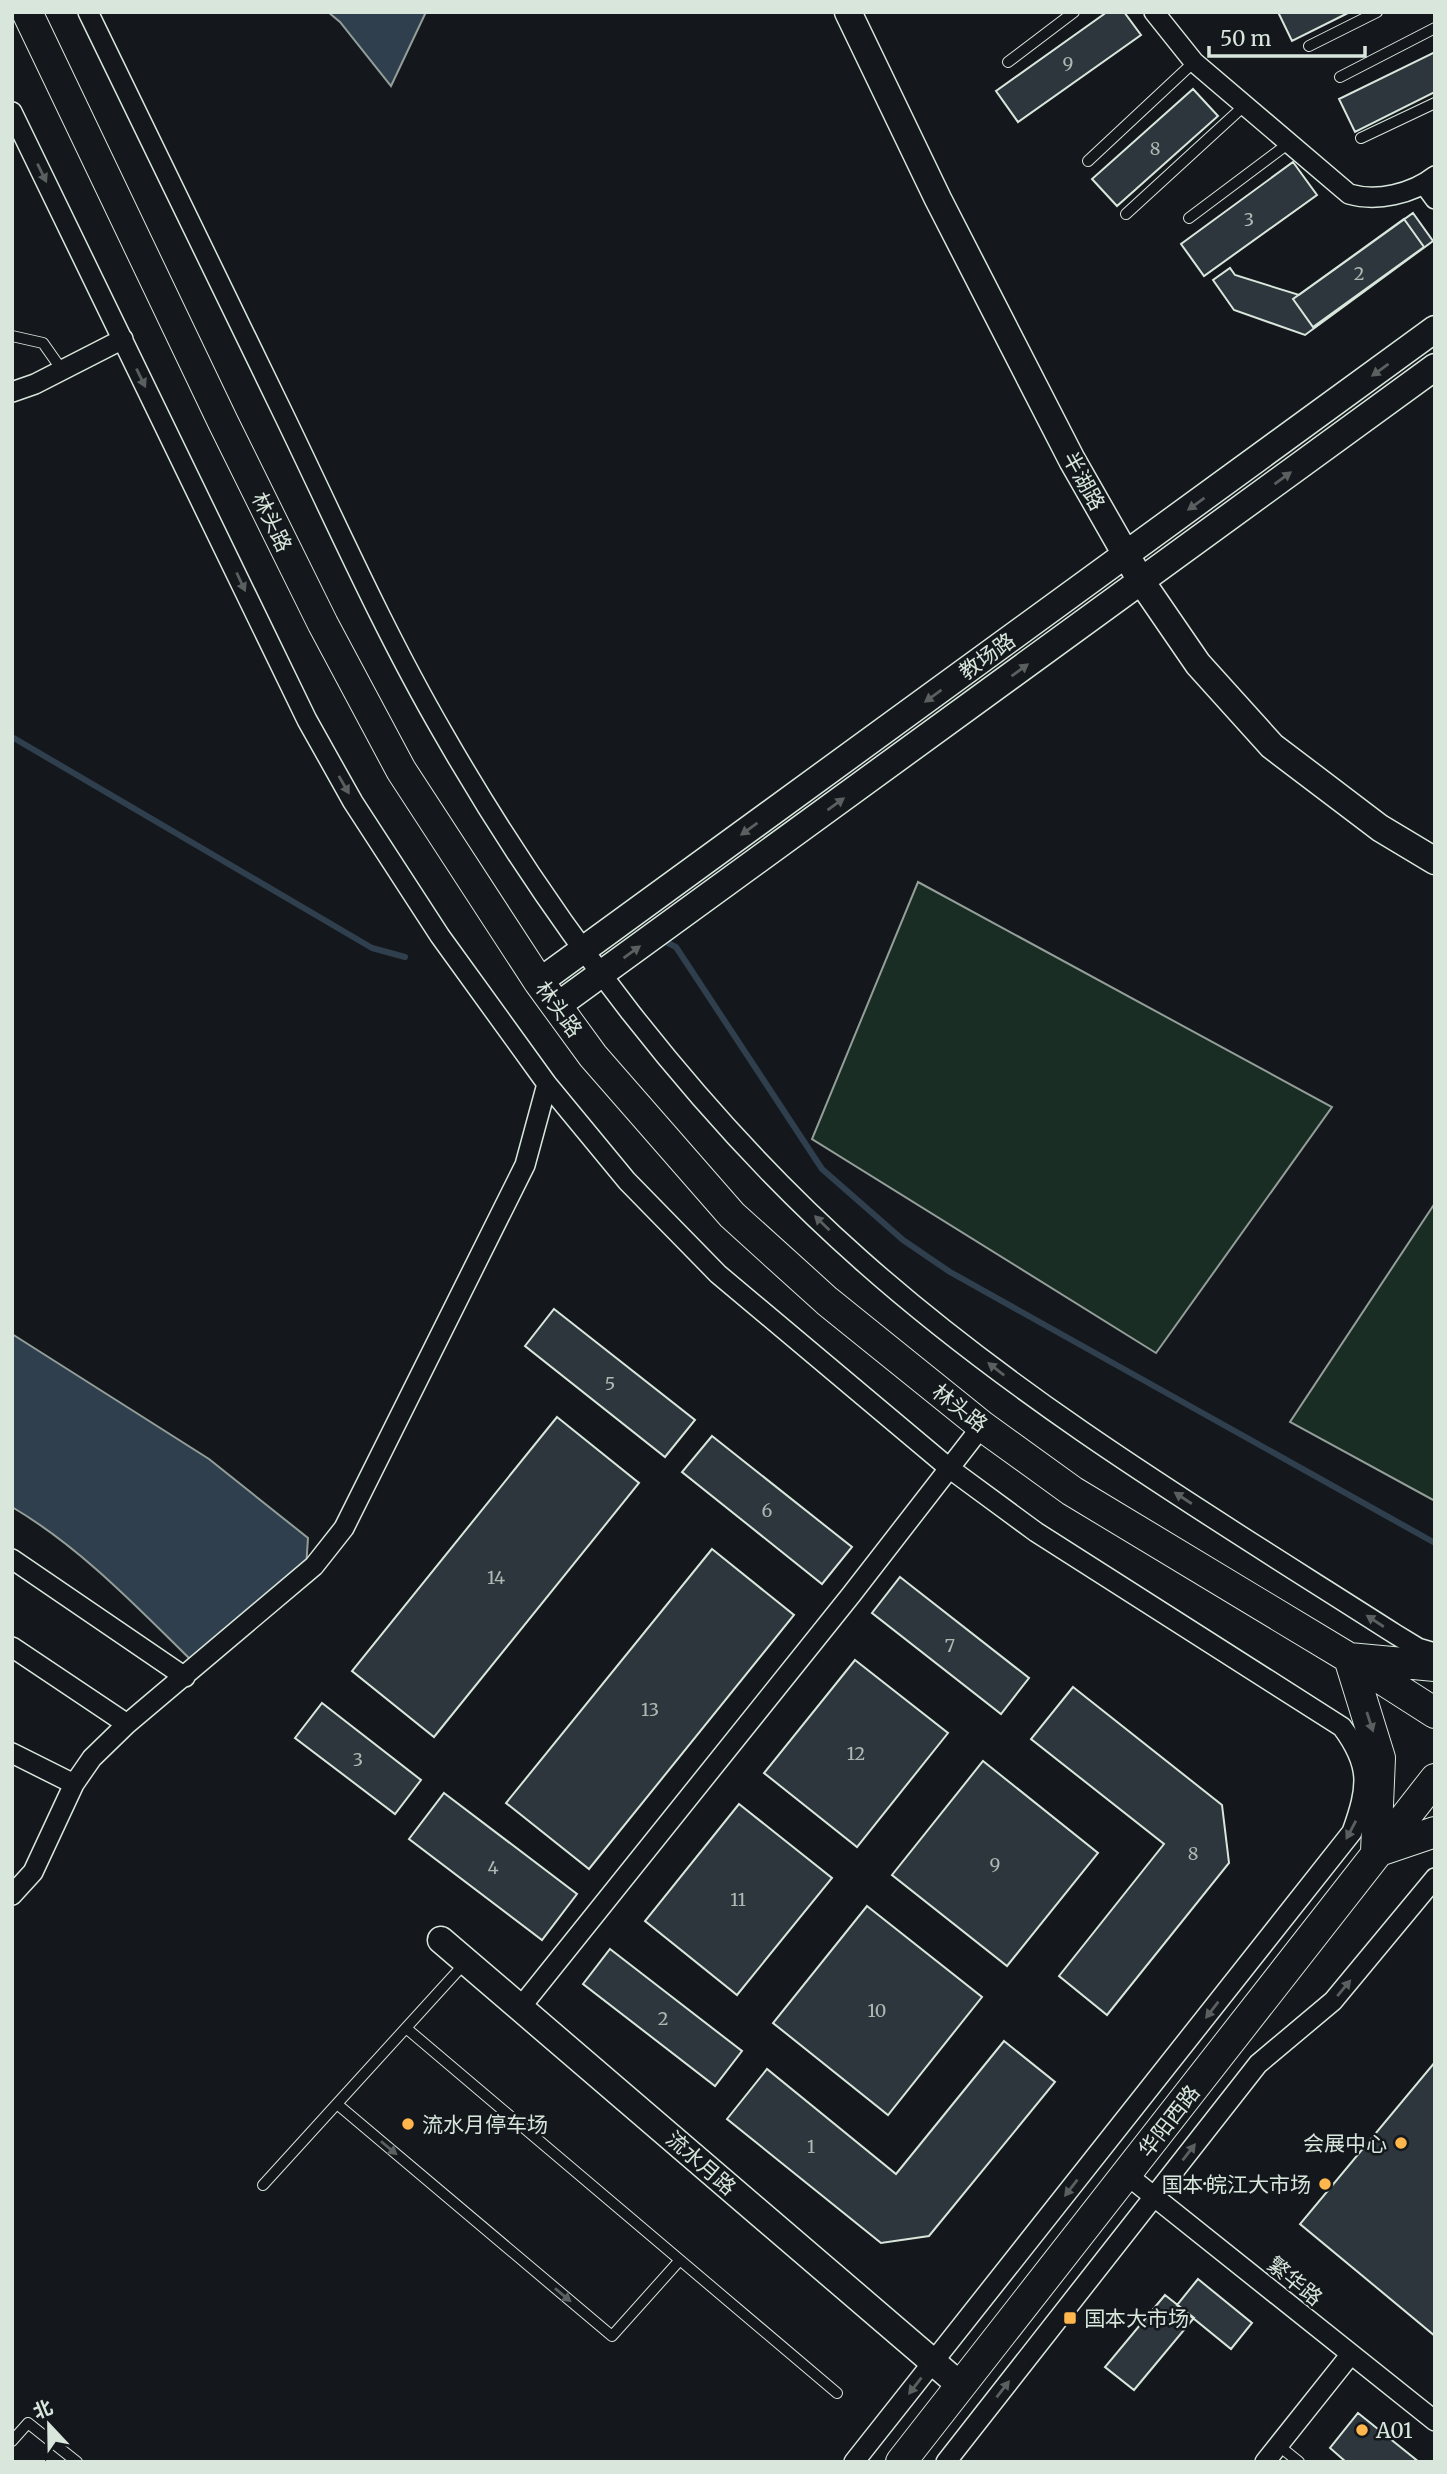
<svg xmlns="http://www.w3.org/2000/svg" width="1447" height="2474" font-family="Merriweather,'Noto Sans SC',serif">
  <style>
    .green { fill: #1a2d24; stroke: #939e99; stroke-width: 2 }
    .water { fill: #2f3f4d; stroke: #939e99; stroke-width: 2 }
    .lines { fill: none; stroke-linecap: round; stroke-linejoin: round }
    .stream { stroke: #2f3f4d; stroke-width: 6 }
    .building { fill: #2c363c; stroke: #d8e6dc; stroke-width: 2 }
    .lane-casing { stroke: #d8e6dc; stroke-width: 12 }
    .street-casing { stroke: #d8e6dc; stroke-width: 22 }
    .secondary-casing { stroke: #d8e6dc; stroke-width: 29 }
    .primary-casing { stroke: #d8e6dc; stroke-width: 32 }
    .lane { stroke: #14181c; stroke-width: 10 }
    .street { stroke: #14181c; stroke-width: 19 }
    .secondary { stroke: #14181c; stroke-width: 26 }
    .primary { stroke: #14181c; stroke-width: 30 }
    .oneway { fill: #59605f }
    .poi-dot { fill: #ffb74d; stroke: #14181c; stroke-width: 2.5 }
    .labels { text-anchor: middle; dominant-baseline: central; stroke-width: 5; stroke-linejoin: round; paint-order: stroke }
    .number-label { font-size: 18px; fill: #adbab4 }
    .street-label { font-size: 21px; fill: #d8e6dc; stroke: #14181c }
    .poi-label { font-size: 21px; fill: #d8e6dc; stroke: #14181c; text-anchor: start }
  </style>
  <rect width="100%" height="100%" fill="#14181c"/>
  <!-- green -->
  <path class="green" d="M918 882 1332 1107 1156 1353 812 1139Z
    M1435 1203V1501L1290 1422Z"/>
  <!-- water -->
  <path class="water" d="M328 12H426L391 86 340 22Z
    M12 1334 209 1459 308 1538 306 1568 191 1660C136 1606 80 1547 12 1507Z"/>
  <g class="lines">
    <!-- stream -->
    <path class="stream" d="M12 737 372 948 405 957
      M666 942 676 947 822 1169 903 1240 950 1272 1435 1543"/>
  </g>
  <!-- building -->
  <path class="building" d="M1107 12H1124L1141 35 1018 122 996 91Z
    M1282 12H1350L1292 41 1279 14Z
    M1435 52V92L1355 132 1339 99Z
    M1193 89 1218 116 1117 206 1092 179Z
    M1293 162 1317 195 1204 276 1181 244Z
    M1413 213 1433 241 1305 335 1234 310 1213 280 1230 268 1235 275 1299 295Z
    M1404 219 1424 247 1313 327 1293 299Z
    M554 1309 695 1420 665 1457 525 1346Z
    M557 1417 639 1483 434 1737 352 1671Z
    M712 1436 852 1547 822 1584 682 1472Z
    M712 1549 794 1615 589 1869 506 1803Z
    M900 1577 1029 1678 1001 1714 872 1613Z
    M855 1660 948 1733 857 1847 764 1773Z
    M1073 1687 1222 1805 1229 1863 1107 2015 1059 1976 1164 1844 1031 1739Z
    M322 1703 421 1780 395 1814 295 1738Z
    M983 1761 1098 1853 1007 1966 892 1875Z
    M444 1793 577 1894 542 1940 409 1839Z
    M739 1804 832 1878 737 1995 645 1921Z
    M867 1906 982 1997 888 2115 773 2023Z
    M610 1949 742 2051 715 2086 583 1984Z
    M1004 2041 1055 2082 929 2236 881 2243 727 2119 767 2069 896 2174Z
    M1435 2062V2336L1300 2224Z
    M1198 2279 1252 2323 1231 2349 1177 2305Z
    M1165 2295 1194 2318 1134 2390 1105 2367Z
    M1358 2413 1419 2462H1346L1330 2448Z"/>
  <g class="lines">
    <defs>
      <path id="lane" d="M1309 46 1377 12
        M1008 62 1074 12
        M1340 77 1435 28
        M1361 138 1435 103
        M1088 161 1194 62
        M1126 214 1245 105
        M1189 218 1289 143
        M12 336 43 343 62 370
        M406 2028 837 2393
        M337 2104 612 2336 680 2260
        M263 2185 465 1963
        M12 2441 28 2423 77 2462
        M1278 2445 1299 2462"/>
      <path id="street" d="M88 12C152 144 216 276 280 407 333 516 382 628 443 733 552 923 696 1114 861 1260 1024 1405 1212 1517 1395 1634L1418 1648 1435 1653
        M1154 12 1194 62 1349 194C1377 202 1412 194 1435 176
        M12 112 307 720 353 802 440 936 547 1084 627 1181 718 1274 949 1468 1036 1532 1342 1727C1371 1766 1368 1787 1352 1832L854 2462
        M1424 184 1435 199
        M12 392 35 384 123 339
        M12 1559 185 1677
        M12 1647 127 1724
        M12 1753 74 1784
        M12 1895 33 1872 74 1784 92 1758 127 1724 314 1566 344 1528 525 1165 547 1084
        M520 2008 851 1595 982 1426
        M1127 2175 1435 2421
        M946 2462 1258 2064 1333 2001 1435 1878
        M1265 2462 1351 2354"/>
      <path id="secondary" d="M848 12 938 199 1072 460 1141 581 1198 664 1272 746 1380 828 1435 861
        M539 982 1435 329
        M557 1006 1435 367
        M441 1940 961 2386"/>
      <path id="primary" d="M27 12 223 422 323 624 401 770 539 982 593 1056 732 1215 827 1301 982 1426 1072 1491 1349 1658 1435 1713
        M1435 1666 1349 1658 1380 1758 1376 1852 1435 1832
        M901 2462 1435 1779"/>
    </defs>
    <!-- lane casing -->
    <use href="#lane" class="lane-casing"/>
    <!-- street casing -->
    <use href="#street" class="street-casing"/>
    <!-- secondary casing -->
    <use href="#secondary" class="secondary-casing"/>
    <!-- primary casing -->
    <use href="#primary" class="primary-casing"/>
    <!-- lane -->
    <use href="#lane" class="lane"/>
    <!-- street -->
    <use href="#street" class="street"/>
    <!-- secondary -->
    <use href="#secondary" class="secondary"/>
    <!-- primary -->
    <use href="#primary" class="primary"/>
  </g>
  <!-- one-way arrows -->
  <defs><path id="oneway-solid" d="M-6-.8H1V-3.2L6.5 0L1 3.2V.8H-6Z" transform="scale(1.75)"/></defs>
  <g class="oneway">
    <use href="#oneway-solid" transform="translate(42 173) rotate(64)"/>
    <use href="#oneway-solid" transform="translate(1380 370) rotate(144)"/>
    <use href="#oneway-solid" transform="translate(141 378) rotate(64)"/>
    <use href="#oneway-solid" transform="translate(1283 478) rotate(-36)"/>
    <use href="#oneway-solid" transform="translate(1196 504) rotate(144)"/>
    <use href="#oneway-solid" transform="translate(241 582) rotate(65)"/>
    <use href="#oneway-solid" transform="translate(1020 670) rotate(-36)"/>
    <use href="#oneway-solid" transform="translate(933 696) rotate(144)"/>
    <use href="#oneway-solid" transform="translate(344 785) rotate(60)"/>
    <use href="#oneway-solid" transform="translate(836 804) rotate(-36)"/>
    <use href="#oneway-solid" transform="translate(749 829) rotate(144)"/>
    <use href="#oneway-solid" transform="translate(632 952) rotate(-36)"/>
    <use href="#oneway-solid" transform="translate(822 1223) rotate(-136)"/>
    <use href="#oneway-solid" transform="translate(996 1369) rotate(-142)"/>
    <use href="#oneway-solid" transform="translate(1183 1498) rotate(-147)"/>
    <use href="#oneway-solid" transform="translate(1375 1621) rotate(-147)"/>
    <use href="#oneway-solid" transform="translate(1370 1722) rotate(72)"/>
    <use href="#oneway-solid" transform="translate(1351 1830) rotate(118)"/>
    <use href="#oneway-solid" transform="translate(1344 1988) rotate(-50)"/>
    <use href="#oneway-solid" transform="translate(1212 2010) rotate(128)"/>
    <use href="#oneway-solid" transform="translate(389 2148) rotate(40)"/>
    <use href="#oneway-solid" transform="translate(1189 2152) rotate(-52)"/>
    <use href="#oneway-solid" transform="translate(1071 2188) rotate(128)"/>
    <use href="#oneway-solid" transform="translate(563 2295) rotate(40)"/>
    <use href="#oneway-solid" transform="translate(915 2386) rotate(128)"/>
    <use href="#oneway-solid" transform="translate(1003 2389) rotate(-52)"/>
  </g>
  <!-- markers -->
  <g class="poi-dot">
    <circle cx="408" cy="2124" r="7"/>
    <circle cx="1401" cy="2143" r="7"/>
    <circle cx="1325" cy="2184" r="7"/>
    <rect x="1063" y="2311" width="14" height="14" rx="3.5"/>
    <circle cx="1362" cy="2430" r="7"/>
  </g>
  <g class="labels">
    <!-- number labels -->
    <g class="number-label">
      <text x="1068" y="63">9</text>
      <text x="1155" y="148">8</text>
      <text x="1249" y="219">3</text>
      <text x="1359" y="273">2</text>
      <text x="610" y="1383">5</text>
      <text x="767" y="1510">6</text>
      <text x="496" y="1577">14</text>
      <text x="950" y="1645">7</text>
      <text x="650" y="1709">13</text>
      <text x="856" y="1753">12</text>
      <text x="358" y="1759">3</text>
      <text x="1193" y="1853">8</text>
      <text x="995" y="1864">9</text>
      <text x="493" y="1867">4</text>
      <text x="738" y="1899">11</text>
      <text x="877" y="2010">10</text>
      <text x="663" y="2018">2</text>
      <text x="811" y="2146">1</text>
    </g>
    <!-- street labels -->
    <g class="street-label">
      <text transform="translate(1084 481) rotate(61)">半湖路</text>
      <text transform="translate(272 522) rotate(64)">林头路</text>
      <text transform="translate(987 656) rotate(-36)">教场路</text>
      <text transform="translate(559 1009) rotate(54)">林头路</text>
      <text transform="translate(960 1408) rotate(38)">林头路</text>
      <text transform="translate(1169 2121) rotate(-52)">华阳西路</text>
      <text transform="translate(701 2163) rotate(41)">流水月路</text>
      <text transform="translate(1295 2281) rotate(39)">繁华路</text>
    </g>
    <!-- poi labels -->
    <g class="poi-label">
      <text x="422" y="2124">流水月停车场</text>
      <text x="1387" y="2143" text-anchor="end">会展中心</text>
      <text x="1311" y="2184" text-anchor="end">国本·皖江大市场</text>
      <text x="1084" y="2318">国本大市场</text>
      <text x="1376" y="2430">A01</text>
    </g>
  </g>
  <!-- border -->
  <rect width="1447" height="2474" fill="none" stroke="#d8e6dc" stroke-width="28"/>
  <!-- north arrow -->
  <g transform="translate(49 2425) rotate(338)" stroke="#14181c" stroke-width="5" paint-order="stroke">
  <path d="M0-5L12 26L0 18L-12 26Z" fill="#d8e6dc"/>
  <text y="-10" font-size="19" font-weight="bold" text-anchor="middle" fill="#d8e6dc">北</text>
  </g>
  <!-- scale -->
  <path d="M1209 46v10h156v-10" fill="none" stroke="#d8e6dc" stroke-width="3.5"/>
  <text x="1220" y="46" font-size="21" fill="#d8e6dc" stroke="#14181c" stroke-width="5" paint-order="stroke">50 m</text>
</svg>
